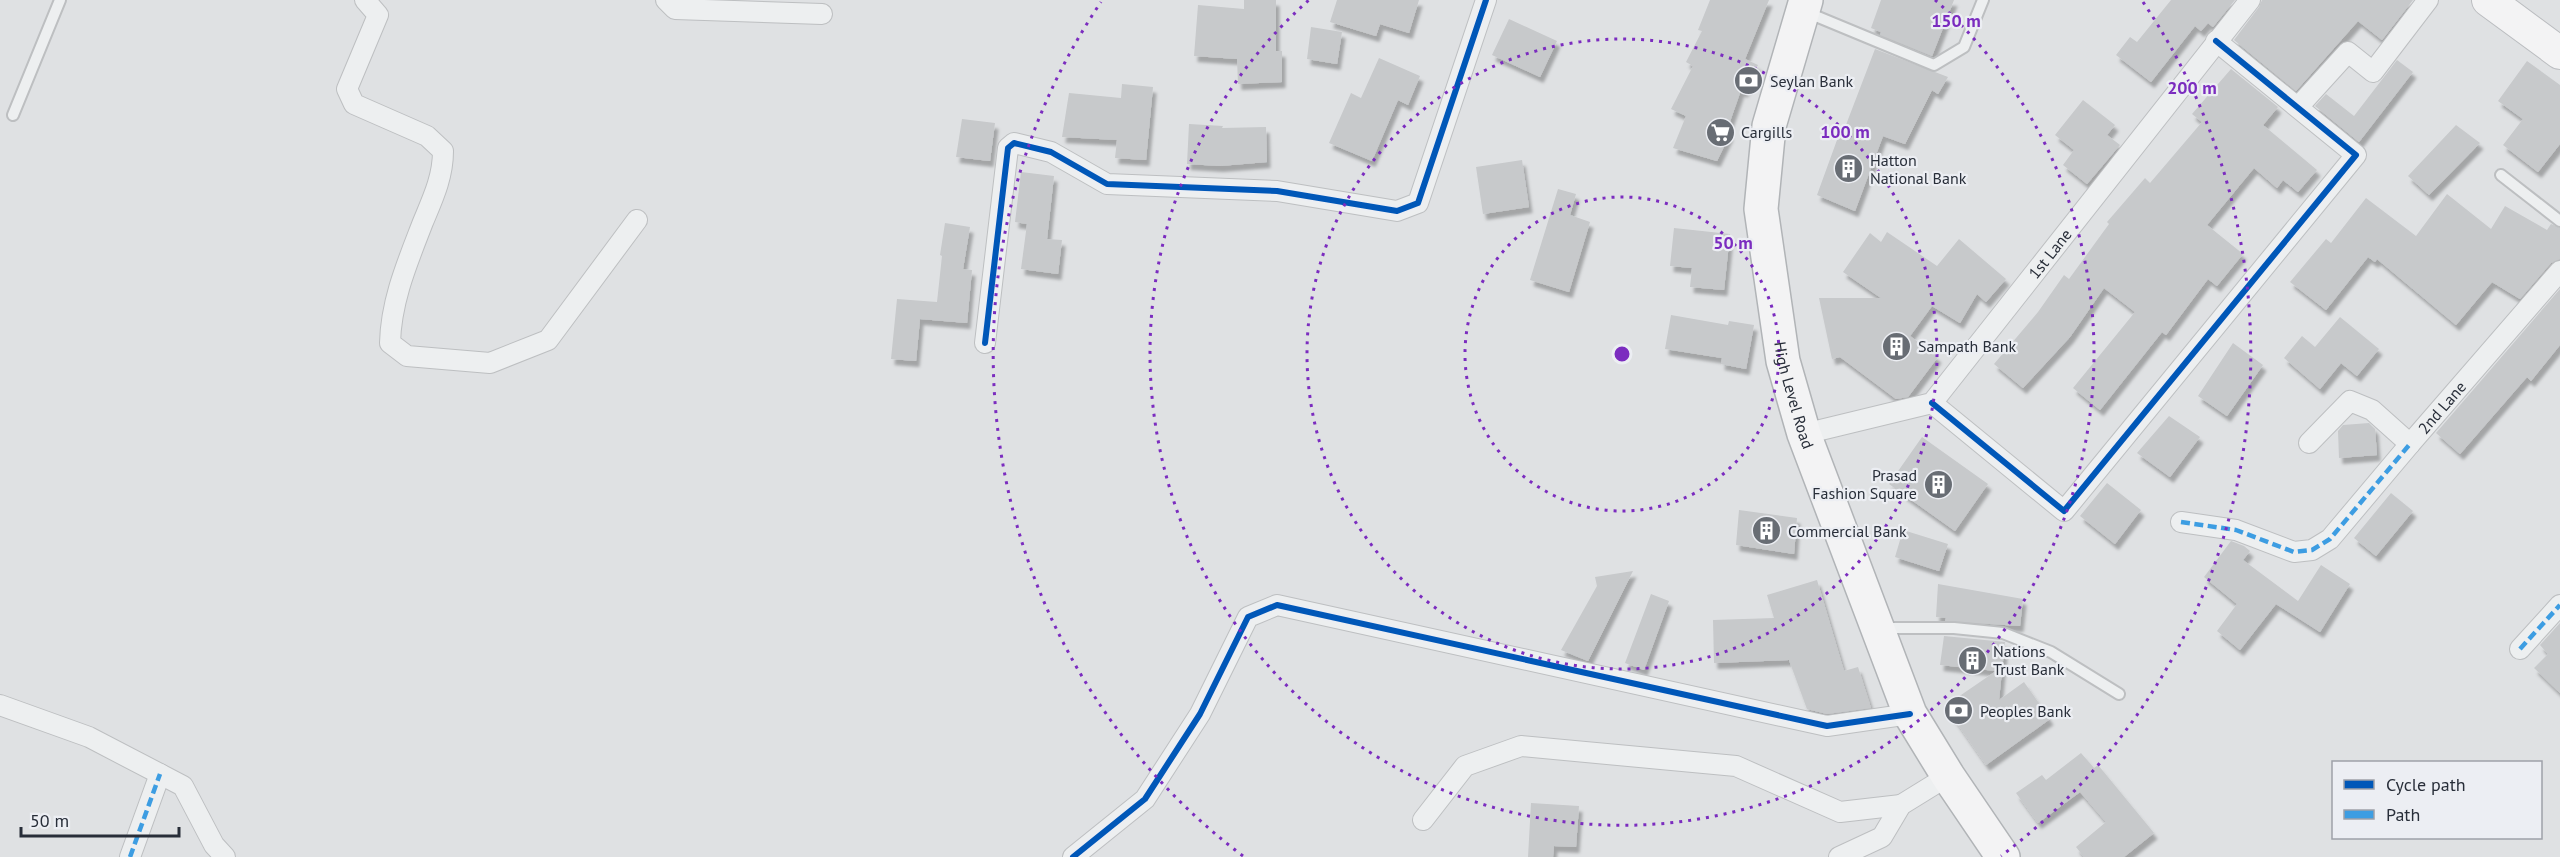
<svg xmlns="http://www.w3.org/2000/svg" width="2560" height="857" font-family="'PT Sans',sans-serif">
  <style>
    .building { fill: #c7c9cb; filter: url(#shadow) }
    .lines { fill: none; stroke-linecap: round; stroke-linejoin: round }
    .service-casing { stroke: #bdbfc1; stroke-width: 14 }
    .minor-casing { stroke: #bdbfc1; stroke-width: 22 }
    .primary-casing { stroke: #bbbdc0; stroke-width: 34 }
    .trunk-casing { stroke: #b1b4b7; stroke-width: 36 }
    .service { stroke: #edeff0; stroke-width: 10 }
    .minor { stroke: #edeff0; stroke-width: 20 }
    .primary { stroke: #f3f3f4; stroke-width: 32 }
    .trunk { stroke: #f3f3f4; stroke-width: 33 }
    .quiet { stroke: #3d9de2; stroke-width: 4.5; stroke-dasharray: 9 4.5; stroke-linecap: butt }
    .cycleway-casing { stroke: #eceef3; stroke-width: 10 }
    .cycleway { stroke: #0057b8; stroke-width: 6 }
    .ring { fill: none; stroke: #7b2cbf; stroke-width: 3; stroke-dasharray: 3 6 }
    .labels { text-anchor: middle; dominant-baseline: central; stroke-width: 4.5; stroke-linejoin: round; paint-order: stroke }
    .poi-label { font-size: 16px; fill: #282e39; stroke: #eceef3; text-anchor: start }
    .street-label { font-size: 16px; fill: #282e39; stroke: #eceef3 }
    .centre { fill: #7b2cbf; stroke: #eceef3; stroke-width: 3 }
    .ring-label { font-size: 18px; text-anchor: middle; font-weight: bold; fill: #7b2cbf; stroke: #eceef3; stroke-width: 4.5; stroke-linejoin: round; paint-order: stroke }
  </style>
  <defs>
    <filter id="shadow"><feDropShadow dx="3.5" dy="6" stdDeviation="1.5" flood-color="#0004"/></filter>
  </defs>
  <rect width="100%" height="100%" fill="#dfe1e3"/>
  <!-- building -->
  <path class="building" d="M1244 0H1276V51H1282V82L1238 84 1237 59 1194 56 1198 5 1244 9Z
    M1337 0H1419L1409 33 1380 24 1376 36 1330 22Z
    M1710 0H1769L1745 59 1758 65 1744 92 1741 90 1726 133 1730 134 1717 161 1673 148 1686 116 1671 109 1693 66 1686 62 1702 31 1698 30Z
    M1881 0H1954L1932 56 1880 35 1881 32 1871 28Z
    M2171 0H2235L2213 27 2208 23 2201 31 2195 26 2151 82 2116 55 2130 37 2137 42Z
    M2262 0H2413L2382 40 2358 21 2296 91 2234 40 2259 7Z
    M1509 19 1557 41 1540 77 1492 55Z
    M1311 27 1342 32 1337 64 1307 59Z
    M1875 49 1948 77 1938 94 1932 90 1905 144 1883 136 1855 211 1817 195 1841 129 1844 130Z
    M1379 58 1420 76 1408 105 1398 100 1372 161 1329 143 1351 93 1361 98Z
    M2397 60 2413 72 2359 142 2315 106 2326 94 2354 116Z
    M2527 61 2560 85V144L2538 172 2503 145 2523 119 2498 101Z
    M2231 69 2278 107 2263 125 2317 170 2298 192 2283 180 2277 188 2254 168 2207 225 2243 254 2217 286 2208 279 2166 335 2162 332 2100 410 2073 388 2135 312 2104 288 2070 337 2023 388 1994 364 2038 312 2064 275 2069 279 2109 224 2107 222 2145 178 2150 183 2202 122 2192 114Z
    M1122 84 1153 87 1146 160 1115 158 1117 140 1062 137 1069 93 1121 98Z
    M2083 100 2115 125 2107 135 2120 145 2087 184 2063 165 2074 150 2055 135Z
    M962 119 995 123 990 161 956 157Z
    M1189 124 1223 126 1222 128 1266 127 1267 162 1220 166 1187 164Z
    M2456 125 2480 143 2429 195 2408 176Z
    M1522 160 1529 207 1483 214 1476 167Z
    M1021 172 1054 176 1047 239 1062 240 1058 274 1021 269 1027 224 1015 222Z
    M1558 189 1576 194 1570 215 1590 222 1569 292 1530 280Z
    M2447 194 2491 229 2505 206 2547 230 2551 224 2560 228V259L2551 263 2520 299 2492 282 2456 325 2377 259 2375 262 2368 257 2326 310 2290 282 2326 239 2331 243 2366 198 2416 236Z
    M945 223 970 227 963 269 972 270 967 323 920 319 916 361 891 359 897 299 937 302 942 256 940 255Z
    M1674 228 1730 234 1724 290 1690 287 1692 268 1670 266Z
    M1887 232 1937 266 1959 239 2006 279 1986 302 1977 294 1960 323 1932 306 1910 336 1938 357 1908 397 1896 399 1840 357 1832 359 1819 298H1881L1843 272 1870 233 1881 242Z
    M2560 289V345L2531 381 2527 377 2460 454 2436 433Z
    M1671 315 1728 325 1729 321 1754 325 1746 369 1721 364 1722 358 1665 349Z
    M2340 317 2379 349 2357 376 2341 363 2320 389 2284 358 2302 336 2315 347Z
    M2233 343 2263 365 2227 416 2198 396Z
    M2169 416 2200 437 2170 477 2137 453Z
    M2369 423 2375 429 2377 455 2339 458 2338 431 2343 425Z
    M1922 437 1988 484 1955 531 1889 484Z
    M2107 483 2141 510 2115 544 2080 516Z
    M2391 493 2413 511 2376 556 2354 538Z
    M1739 510 1797 518 1794 554 1736 545Z
    M1903 530 1948 544 1939 571 1895 557Z
    M2231 541 2244 546 2250 551 2243 560 2298 601 2321 565 2350 584 2320 632 2276 604 2240 650 2217 631 2237 604 2204 577Z
    M1633 571 1588 661 1561 650 1597 586 1595 577Z
    M1817 580 1844 671 1858 667 1871 708 1827 714 1807 709 1789 660 1714 663 1713 620 1774 618 1767 595Z
    M1938 584 2023 599 2020 626 1945 621 1946 618 1936 617Z
    M1651 594 1669 601 1644 670 1625 663Z
    M2560 623V693L2534 668 2548 654 2540 645Z
    M1944 636 2005 642 1999 700 2024 682 2050 719 1986 765 1945 706 1996 671 1940 665Z
    M2081 753 2094 768 2098 765 2154 833 2124 857H2084L2076 847 2106 822 2080 792 2038 823 2016 793 2042 775 2046 780Z
    M1531 803 1579 806 1576 847 1554 846 1553 857H1528Z"/>
  <g class="lines">
    <defs>
      <path id="service" d="M1806 12 1934 65 1964 47 1983 0
        M13 115 60 0
        M2501 175 2560 221
        M1881 628H1954L2003 633 2051 652 2119 694"/>
      <g id="minor">
        <path d="M365 0 378 15 347 89 354 104 427 136 443 151C443 177 433 198 423 222 408 261 391 300 390 343L407 356 490 363 548 340 637 220"/>
        <path d="M666 0 675 9 822 14"/>
        <path d="M2298 107 2348 52 2373 72 2428 0"/>
        <path d="M985 343 1008 148 1014 143 1051 152 1107 184 1277 191 1397 211 1418 203 1486 0"/>
        <path d="M1932 403 2064 511 2356 155 2216 41"/>
        <path id="s1" d="M1804 434 1932 403 2250 0"/>
        <path id="s2" d="M2309 443 2350 401 2372 410 2410 444 2560 271"/>
        <path d="M2181 522 2236 530 2294 552 2312 550 2330 539 2410 444"/>
        <path d="M2520 649 2560 605"/>
        <path d="M0 705 89 737 183 786 214 845 225 857"/>
        <path d="M1423 820 1465 766 1521 746 1736 766 1840 812 1901 805"/>
        <path d="M130 857 160 774"/>
        <path d="M1073 857 1145 799 1200 714 1248 617 1277 605 1827 726 1910 714"/>
        <path d="M1839 857 1882 837 1901 805 1948 776"/>
      </g>
      <path id="primary" d="M2488 0 2560 53"/>
      <g id="trunk">
        <path id="s3" d="M1806 0 1769 126 1761 209 1783 361 1804 434 1910 714 1948 776 2003 857"/>
      </g>
    </defs>
    <!-- service casing -->
    <use href="#service" class="service-casing"/>
    <!-- minor casing -->
    <use href="#minor" class="minor-casing"/>
    <!-- primary casing -->
    <use href="#primary" class="primary-casing"/>
    <!-- trunk casing -->
    <use href="#trunk" class="trunk-casing"/>
    <!-- service -->
    <use href="#service" class="service"/>
    <!-- minor -->
    <use href="#minor" class="minor"/>
    <!-- primary -->
    <use href="#primary" class="primary"/>
    <!-- trunk -->
    <use href="#trunk" class="trunk"/>
    <!-- quiet -->
    <path class="quiet" d="M2181 522 2236 530 2294 552 2312 550 2330 539 2410 444
      M2520 649 2560 605
      M130 857 160 774"/>
    <defs>
      <path id="cycleway" d="M985 343 1008 148 1014 143 1051 152 1107 184 1277 191 1397 211 1418 203 1486 0
        M1932 403 2064 511 2356 155 2216 41
        M1073 857 1145 799 1200 714 1248 617 1277 605 1827 726 1910 714"/>
    </defs>
    <!-- cycleway casing -->
    <use href="#cycleway" class="cycleway-casing"/>
    <!-- cycleway -->
    <use href="#cycleway" class="cycleway"/>
  </g>
  <!-- distance rings -->
  <g class="ring">
    <circle cx="1622" cy="354" r="157"/>
    <circle cx="1622" cy="354" r="315"/>
    <path d="M1935 0A472 472 0 1 1 1309 0"/>
    <path d="M1243 856A629 629 0 0 1 1101 2M2143 2A629 629 0 0 1 2001 856"/>
  </g>
  <!-- icons -->
  <defs>
    <symbol id="bank-disc" viewBox="-11 -11 22 22"><circle r="9.5" fill="#686d74" stroke="#eceef3"/><path d="M-6-4H6V4H-6ZM0-2.3a2.3 2.3 0 1 0 0 4.6a2.3 2.3 0 1 0 0-4.6Z" fill="#fff"/></symbol>
    <symbol id="supermarket-disc" viewBox="-11 -11 22 22"><circle r="9.5" fill="#686d74" stroke="#eceef3"/><path d="M-6-5.5h2.5l.6 2H6L4.5 2H-2.5L-4.4-4H-6ZM-1.5 3.2a1.3 1.3 0 1 0 .1 0ZM3 3.2a1.3 1.3 0 1 0 .1 0Z" fill="#fff"/></symbol>
    <symbol id="building-disc" viewBox="-11 -11 22 22"><circle r="9.5" fill="#686d74" stroke="#eceef3"/><path d="M-4-6H4V6H1V3H-1V6H-4ZM-2.5-4.3h1.7v1.8h-1.7ZM.8-4.3h1.7v1.8H.8ZM-2.5-1h1.7V.8h-1.7ZM.8-1h1.7V.8H.8Z" fill="#fff"/></symbol>
  </defs>
  <g fill-rule="evenodd">
    <use href="#bank-disc" x="1732" y="64" width="33" height="33"/>
    <use href="#supermarket-disc" x="1704" y="116" width="33" height="33"/>
    <use href="#building-disc" x="1832" y="152" width="33" height="33"/>
    <use href="#building-disc" x="1880" y="330" width="33" height="33"/>
    <use href="#building-disc" x="1922" y="468" width="33" height="33"/>
    <use href="#building-disc" x="1750" y="514" width="33" height="33"/>
    <use href="#building-disc" x="1956" y="644" width="33" height="33"/>
    <use href="#bank-disc" x="1942" y="694" width="33" height="33"/>
  </g>
  <g class="labels">
    <!-- poi labels -->
    <g class="poi-label">
      <text x="1770" y="81">Seylan Bank</text>
      <text x="1741" y="132">Cargills</text>
      <text x="1870" y="160">Hatton<tspan x="1870" dy="18">National Bank</tspan></text>
      <text x="1918" y="346">Sampath Bank</text>
      <text x="1917" y="475" text-anchor="end">Prasad<tspan x="1917" dy="18">Fashion Square</tspan></text>
      <text x="1788" y="531">Commercial Bank</text>
      <text x="1993" y="651">Nations<tspan x="1993" dy="18">Trust Bank</tspan></text>
      <text x="1980" y="711">Peoples Bank</text>
    </g>
    <!-- street labels -->
    <g class="street-label">
      <text stroke="none"><textPath href="#s1" startOffset="322">1st Lane</textPath></text>
      <text stroke="none"><textPath href="#s3" startOffset="404">High Level Road</textPath></text>
      <text stroke="none"><textPath href="#s2" startOffset="182">2nd Lane</textPath></text>
    </g>
  </g>
  <circle cx="1622" cy="354" r="9" class="centre"/>
  <g class="ring-label">
    <text x="1956" y="27">150 m</text>
    <text x="2192" y="94">200 m</text>
    <text x="1845" y="138">100 m</text>
    <text x="1733" y="249">50 m</text>
  </g>
  <!-- legend -->
  <rect x="2332" y="761" width="210" height="78" fill="#eceef3" stroke="#9ea1a9" stroke-width="1.5"/>
  <rect x="2344" y="780" width="30" height="9" fill="#0057b8" stroke="#9ea1a9" stroke-width="1.5"/>
  <text x="2386" y="791" font-size="18" fill="#282e39">Cycle path</text>
  <rect x="2344" y="810" width="30" height="9" fill="#3d9de2" stroke="#9ea1a9" stroke-width="1.5"/>
  <text x="2386" y="821" font-size="18" fill="#282e39">Path</text>
  <!-- scale -->
  <path d="M21 827v9h158v-9" fill="none" stroke="#282e39" stroke-width="3"/>
  <text x="30" y="827" font-size="18" fill="#282e39" stroke="#eceef3" stroke-width="4.5" paint-order="stroke">50 m</text>
</svg>
